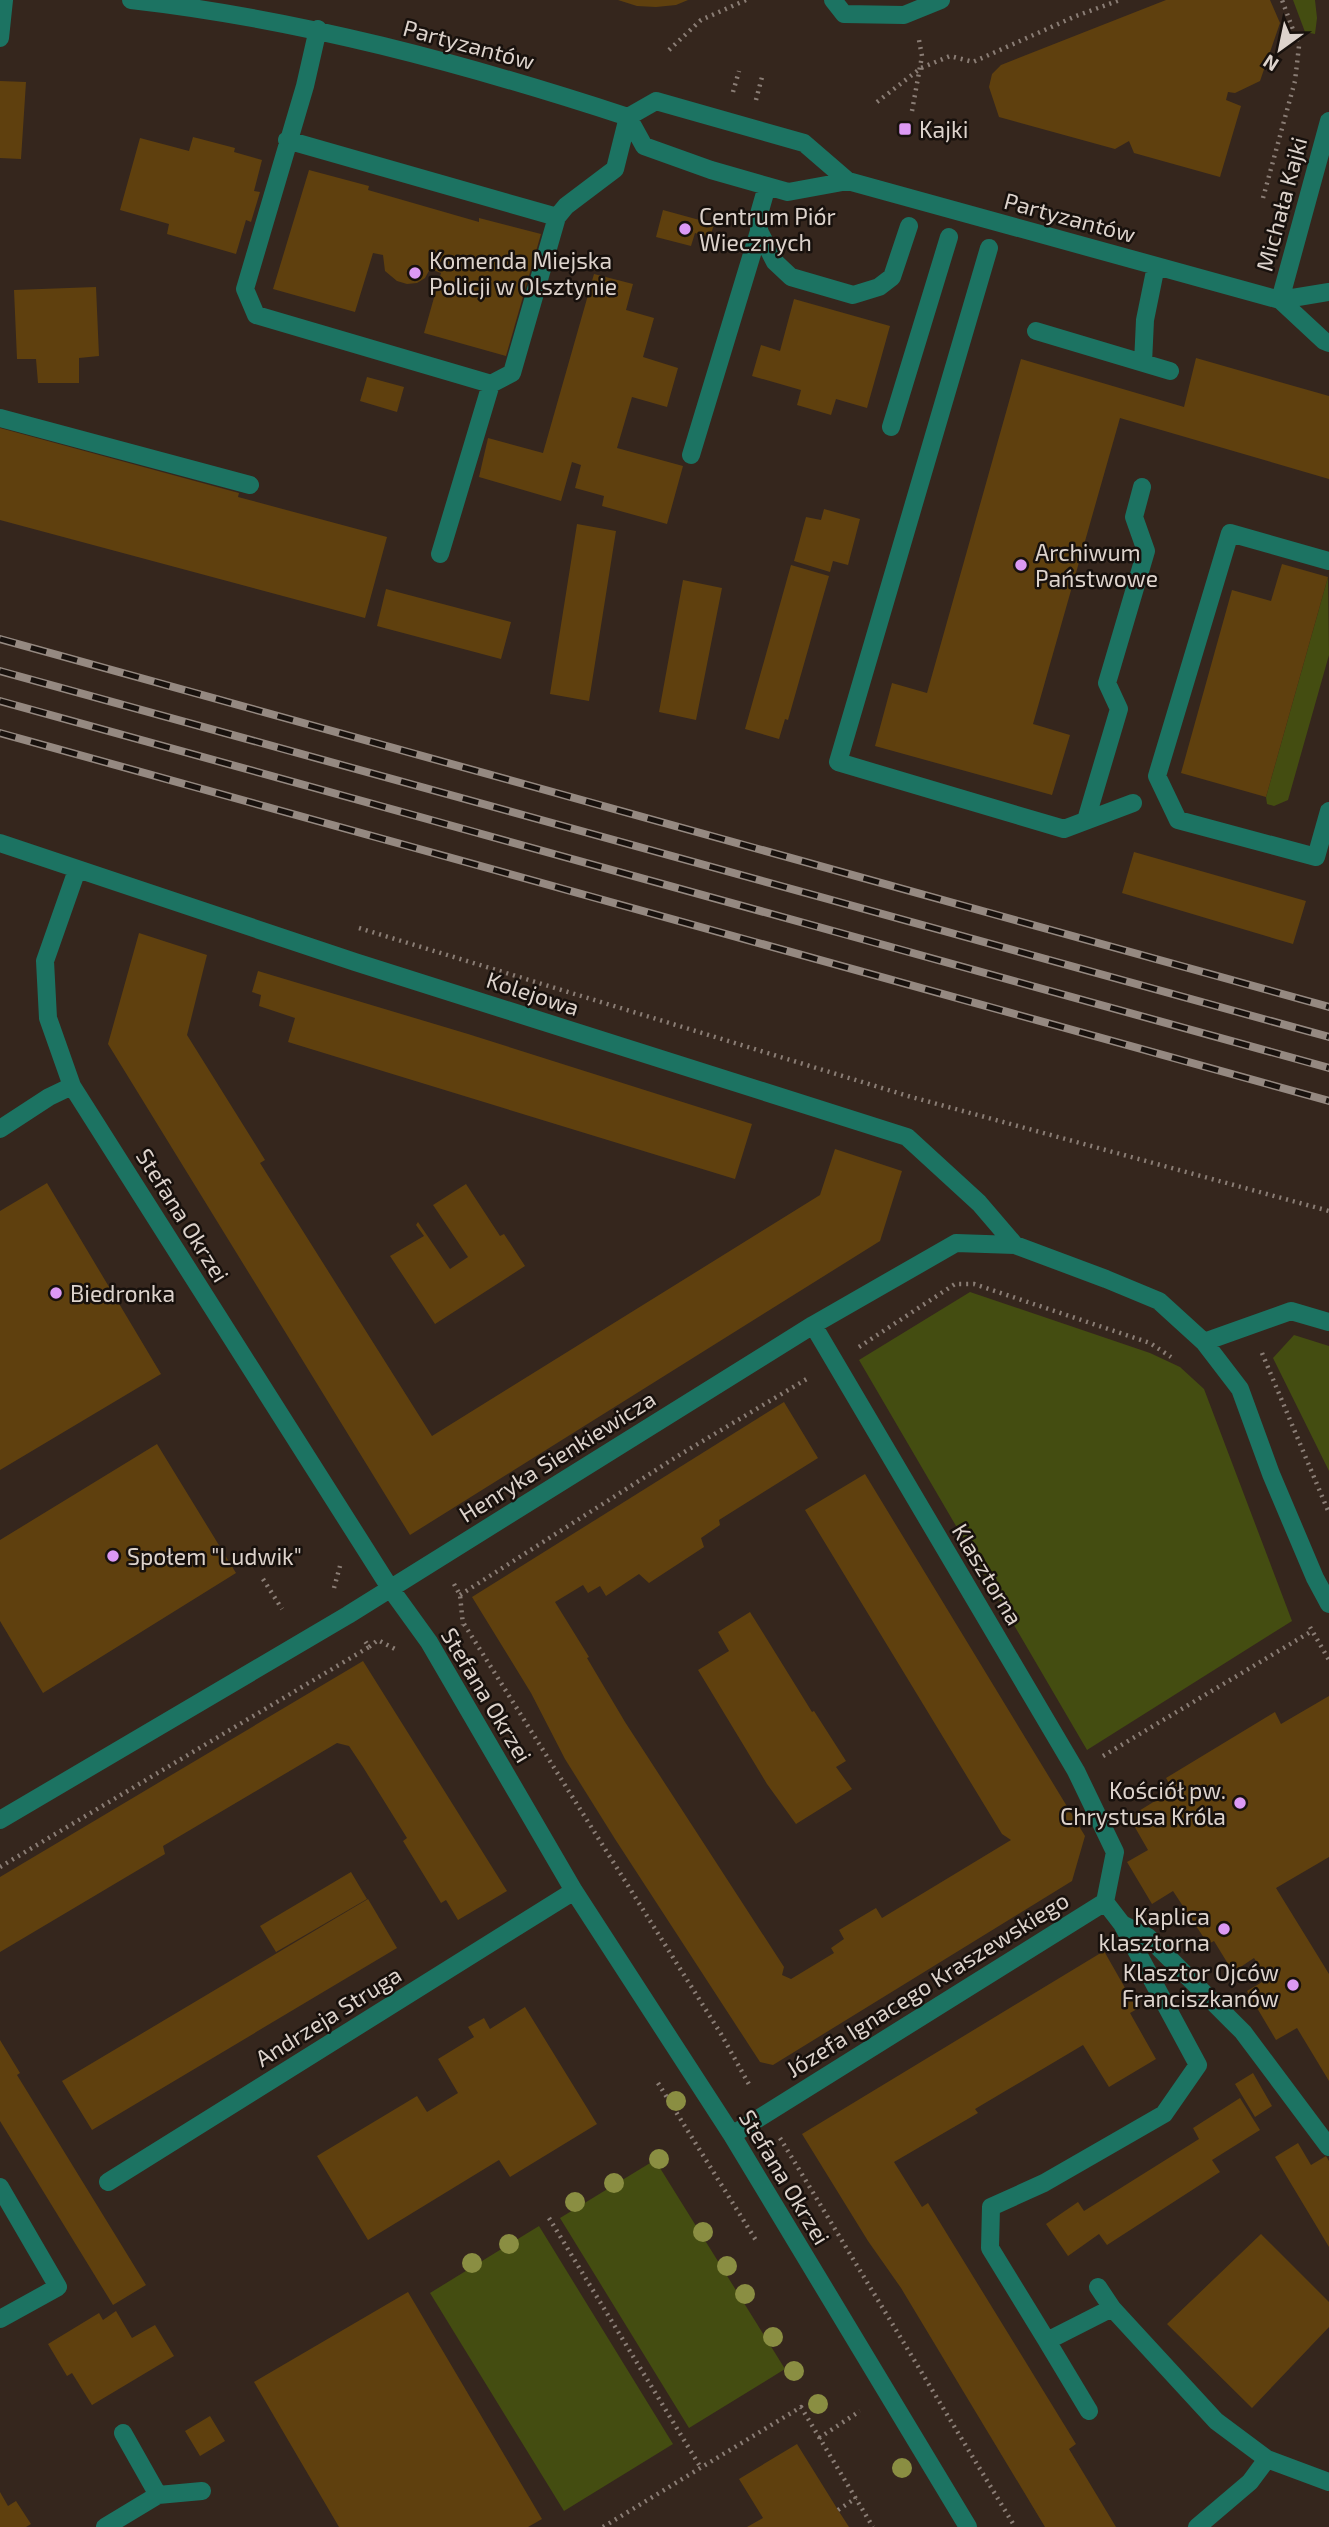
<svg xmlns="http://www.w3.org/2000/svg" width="1329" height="2527" font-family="'Exo 2',sans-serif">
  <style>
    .green { fill: #444d11 }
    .building { fill: #5f400e }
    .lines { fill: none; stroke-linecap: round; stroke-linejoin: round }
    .path { stroke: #8a7d75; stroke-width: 4.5; stroke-dasharray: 2 5; stroke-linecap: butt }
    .minor { stroke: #1c7362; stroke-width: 18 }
    .rail-casing { stroke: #958981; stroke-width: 8 }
    .rail { stroke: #18110d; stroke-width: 5; stroke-dasharray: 16; stroke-linecap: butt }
    .tree { fill: #8a8e42 }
    .poi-dot { fill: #dc99f4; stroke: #18110d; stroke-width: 2.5 }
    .labels { text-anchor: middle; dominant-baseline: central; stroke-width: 5; stroke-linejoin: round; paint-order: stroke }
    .street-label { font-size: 23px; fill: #ddd3cc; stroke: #18110d }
    .poi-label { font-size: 23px; fill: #ddd3cc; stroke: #18110d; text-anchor: start }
  </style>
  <rect width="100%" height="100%" fill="#35261d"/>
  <!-- green -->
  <path class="green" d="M1293 0H1315L1317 18 1315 34 1305 32Z
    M1328 577 1329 655 1288 800 1274 806 1267 804 1266 797Z
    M970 1292 1150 1353 1180 1367 1204 1389 1292 1621 1087 1750 859 1360Z
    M1294 1335 1329 1346V1471L1273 1358Z
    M655 2160 785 2369 689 2428 560 2218Z
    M539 2226 673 2444 564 2511 430 2293Z"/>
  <!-- building -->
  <path class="building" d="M618 0H688L676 5 656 7 637 6Z
    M1166 0H1270L1280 23 1260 81 1235 93 1228 92 1226 100 1241 106 1220 177 1134 153 1129 141 1115 149 999 117 989 87 992 74 1001 65Z
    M0 81 26 82 21 159 0 158Z
    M193 137 235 148 234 152 262 160 254 191 260 192 251 222 246 220 236 254 167 234 169 224 120 210 140 138 189 151Z
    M309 170 369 186 368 190 479 222V218L541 234 506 356 424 333 441 273 430 269 425 278 417 283 407 284 397 281 385 271 383 255 373 253 355 312 273 289Z
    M663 210 714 224 710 238 695 233 691 246 656 237Z
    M594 274 633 284 626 310 654 318 643 357 678 368 667 407 632 397 617 448 683 466 667 524 602 506 604 496 575 488 581 465 572 462 561 501 479 477 488 438 543 453Z
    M96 287 99 356 79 358V383H38L36 359H17L14 290Z
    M794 299 890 326 867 408 836 399 831 415 797 405 801 390 752 376 761 345 780 351Z
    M1196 358 1329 396V479L1120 418 1033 724 1070 735 1052 795 875 746 892 683 927 693 1021 359 1184 407Z
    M367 377 404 387 397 412 360 401Z
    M0 428 239 493 238 497 387 537 365 618 0 520Z
    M824 509 860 519 848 565 833 561 830 572 794 561 806 517 821 520Z
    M577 524 616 531 589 701 550 694Z
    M1282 564 1328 577 1266 797 1181 773 1232 590 1271 601Z
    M791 565 829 576 788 720 785 719 779 739 745 729Z
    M683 580 722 588 696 720 659 712Z
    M386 589 511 622 501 659 377 626Z
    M1134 852 1306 901 1293 944 1122 893Z
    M139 933 207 955 187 1035 265 1160 260 1163 432 1436 820 1195 835 1149 902 1171 880 1241 410 1535 108 1044Z
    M258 971 468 1034 752 1124 735 1179 288 1042 295 1018 259 1006 261 995 252 992Z
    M47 1183 161 1374 0 1470V1211Z
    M466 1184 500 1236 504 1234 525 1266 435 1324 390 1256 424 1236 416 1225 418 1222 450 1269 468 1257 433 1205Z
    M784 1402 818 1458 719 1520 720 1525 701 1538 704 1547 649 1583 639 1574 606 1596 600 1586 588 1593 583 1585 555 1602 589 1657 587 1658 625 1722 784 1967 782 1975 791 1979 834 1953 831 1948 844 1939 839 1930 876 1908 882 1918 1011 1840 1002 1834 805 1510 865 1474 1085 1836 1072 1881 773 2065 760 2062 615 1839 565 1759 531 1693 472 1597Z
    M157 1444 236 1573 43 1693 0 1621V1540Z
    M750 1612 812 1712 814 1711 846 1761 836 1767 852 1789 796 1824 767 1784 698 1670 729 1651 718 1632Z
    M363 1661 507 1891 458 1920 446 1900 441 1903 403 1841 407 1838 363 1767 349 1746 337 1743 163 1846 165 1854 0 1952V1877Z
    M1329 1696V1857L1276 1888 1329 1974V2081L1297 2028 1276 2040 1247 1991 1267 1979 1254 1958 1233 1972 1214 1941 1208 1944 1173 1891 1152 1904 1127 1862 1148 1850 1129 1817 1173 1790 1166 1778 1275 1712 1281 1724Z
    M351 1872 367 1899 276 1952 260 1926Z
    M368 1899 397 1948 92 2130 62 2081Z
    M1104 1951 1137 2009 1130 2013 1156 2059 1109 2087 1083 2045 975 2109 978 2113 894 2162 922 2207 928 2203 1076 2444 1069 2449 1116 2527H1045L901 2288 868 2241 802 2134Z
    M525 2007 597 2124 510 2177 499 2160 368 2240 317 2156 417 2096 427 2112 458 2093 438 2059 474 2037 468 2027 484 2018 490 2029Z
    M0 2040 20 2073 17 2075 146 2285 113 2305 0 2121Z
    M1253 2073 1272 2106 1255 2117 1235 2084Z
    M1240 2098 1260 2130 1212 2160 1220 2172 1107 2245 1099 2234 1068 2256 1046 2224 1078 2202 1084 2211 1199 2139 1193 2128Z
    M1298 2143 1311 2165 1326 2156 1329 2161V2247L1275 2157Z
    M1261 2234 1329 2302V2327L1252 2408 1167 2324Z
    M408 2292 542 2519 528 2527H339L254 2382Z
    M116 2311 132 2338 155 2325 174 2356 92 2405 72 2373 67 2376 48 2344 99 2313 103 2320Z
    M210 2416 225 2441 200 2456 185 2431Z
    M797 2444 838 2510 849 2527H747L763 2518 739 2479Z
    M0 2492 8 2506 16 2501 31 2524 26 2527H0Z"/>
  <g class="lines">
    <!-- path -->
    <path class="path" d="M669 50 701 20 746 0
      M733 92 739 71
      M756 100 762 77
      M877 102 921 68 950 56 973 62 1076 16 1120 0
      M912 111 922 56 919 40
      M1263 198 1295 81 1299 46 1282 0
      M359 928 908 1096 1329 1211
      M859 1347 955 1284H974L1150 1343 1171 1357
      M1262 1353 1329 1513
      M263 1579 282 1609
      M454 1584 460 1595 463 1625
      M334 1588 340 1566
      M460 1595 681 1454 810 1377
      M464 1624 721 2034 751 2088
      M1310 1627 1329 1660
      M369 1647 378 1640 395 1649
      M1103 1756 1312 1631
      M0 1867 369 1647 363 1638
      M658 2083 757 2242
      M780 2138 1015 2527
      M549 2218 701 2468
      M819 2438 860 2411
      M838 2510 856 2498
      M603 2527 801 2407 873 2527"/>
    <!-- minor -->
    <path class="minor" d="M131 0C300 19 466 64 628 117L644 146 711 170 788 192 848 181 1280 300 1329 292
      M833 0 844 14 904 15 941 0
      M318 29 305 86 245 289 256 315 491 384
      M0 38 4 0
      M628 117 656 101 804 143 848 181
      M287 140 557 217
      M759 231 775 262 791 277 853 295 879 287 892 277 909 226
      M989 248 838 762 1064 829 1133 803
      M1280 300 1329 121
      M1280 300 1324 341 1329 343
      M1036 331 1170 371
      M1143 363 1145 320 1156 266
      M0 418 250 485
      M891 427 949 237
      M691 455 759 231V214L767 186
      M440 554 491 384 512 373 557 217 566 206 615 169 628 117
      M1329 561 1230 533 1157 776 1178 820 1316 857 1329 811
      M1086 820 1119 709 1107 683 1146 551 1134 517 1142 487
      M0 843 355 962 907 1137 979 1203 1015 1245
      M77 870 45 961 48 1018 72 1086 390 1588 429 1642 574 1891 732 2135 968 2527
      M0 1129 49 1097 72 1086
      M1204 1342 1291 1311 1329 1322
      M0 1820 348 1615 813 1325 956 1243 1015 1245 1106 1279 1159 1301 1204 1342 1240 1389 1271 1474 1315 1578 1329 1604
      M1105 1902 1122 1924 1198 2065 1164 2114 1044 2183 991 2207 990 2248 1047 2341 1112 2308 1216 2421 1267 2459 1329 2482
      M1122 1924 1148 1937 1243 2032 1329 2147
      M732 2135 1105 1902 1115 1852 1076 1771 813 1325
      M108 2182 574 1891
      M0 2187 58 2287 0 2319
      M1098 2287 1112 2308
      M1047 2341 1089 2411
      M123 2433 158 2495
      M105 2527 158 2495 202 2491
      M1197 2527 1250 2482 1267 2459"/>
    <defs>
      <path id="rail" d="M0 639 1329 1007
        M0 671 1329 1037
        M0 701 1329 1068
        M0 733 1329 1101"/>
    </defs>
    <!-- rail casing -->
    <use href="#rail" class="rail-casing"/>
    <!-- rail -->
    <use href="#rail" class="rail"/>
  </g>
  <!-- trees -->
  <g class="tree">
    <circle cx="676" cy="2101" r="10"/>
    <circle cx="659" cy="2159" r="10"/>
    <circle cx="614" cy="2183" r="10"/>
    <circle cx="575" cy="2202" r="10"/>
    <circle cx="703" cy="2232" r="10"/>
    <circle cx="509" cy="2244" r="10"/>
    <circle cx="472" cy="2263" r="10"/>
    <circle cx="727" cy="2266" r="10"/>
    <circle cx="745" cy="2294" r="10"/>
    <circle cx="773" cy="2337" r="10"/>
    <circle cx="794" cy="2371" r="10"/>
    <circle cx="818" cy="2404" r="10"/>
    <circle cx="902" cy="2468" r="10"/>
  </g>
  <!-- markers -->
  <g class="poi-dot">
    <rect x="898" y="122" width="14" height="14" rx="3.5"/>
    <circle cx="685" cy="229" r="7"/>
    <circle cx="415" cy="273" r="7"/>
    <circle cx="1021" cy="565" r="7"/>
    <circle cx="56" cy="1293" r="7"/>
    <circle cx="113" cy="1556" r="7"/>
    <circle cx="1240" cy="1803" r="7"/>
    <circle cx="1224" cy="1929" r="7"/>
    <circle cx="1293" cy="1985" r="7"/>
  </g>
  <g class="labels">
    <!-- street labels -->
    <g class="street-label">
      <text transform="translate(469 44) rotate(15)">Partyzantów</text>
      <text transform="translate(1281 204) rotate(-75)">Michała Kajki</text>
      <text transform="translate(1070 217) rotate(15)">Partyzantów</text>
      <text transform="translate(533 993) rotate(18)">Kolejowa</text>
      <text transform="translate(183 1215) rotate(58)">Stefana Okrzei</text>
      <text transform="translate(557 1456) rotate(-32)">Henryka Sienkiewicza</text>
      <text transform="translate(988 1574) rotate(59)">Klasztorna</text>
      <text transform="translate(487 1695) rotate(59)">Stefana Okrzei</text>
      <text transform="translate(927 1984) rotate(-32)">Józefa Ignacego Kraszewskiego</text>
      <text transform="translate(328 2016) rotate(-32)">Andrzeja Struga</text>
      <text transform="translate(785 2177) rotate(59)">Stefana Okrzei</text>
    </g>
    <!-- poi labels -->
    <g class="poi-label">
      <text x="919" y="129">Kajki</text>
      <text x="699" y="216">Centrum Piór<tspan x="699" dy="26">Wiecznych</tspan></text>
      <text x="429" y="260">Komenda Miejska<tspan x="429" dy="26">Policji w Olsztynie</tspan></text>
      <text x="1035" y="552">Archiwum<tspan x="1035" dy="26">Państwowe</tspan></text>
      <text x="70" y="1293">Biedronka</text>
      <text x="127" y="1556">Społem "Ludwik"</text>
      <text x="1226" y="1790" text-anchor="end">Kościół pw.<tspan x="1226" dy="26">Chrystusa Króla</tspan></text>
      <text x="1210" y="1916" text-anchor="end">Kaplica<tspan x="1210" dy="26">klasztorna</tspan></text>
      <text x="1279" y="1972" text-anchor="end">Klasztor Ojców<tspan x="1279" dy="26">Franciszkanów</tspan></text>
    </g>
  </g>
  <!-- north arrow -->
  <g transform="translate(1280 49) rotate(213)" stroke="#18110d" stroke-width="5" paint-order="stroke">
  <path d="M0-5L12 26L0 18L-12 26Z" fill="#ddd3cc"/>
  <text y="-10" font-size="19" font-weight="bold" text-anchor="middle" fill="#ddd3cc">N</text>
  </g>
</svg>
